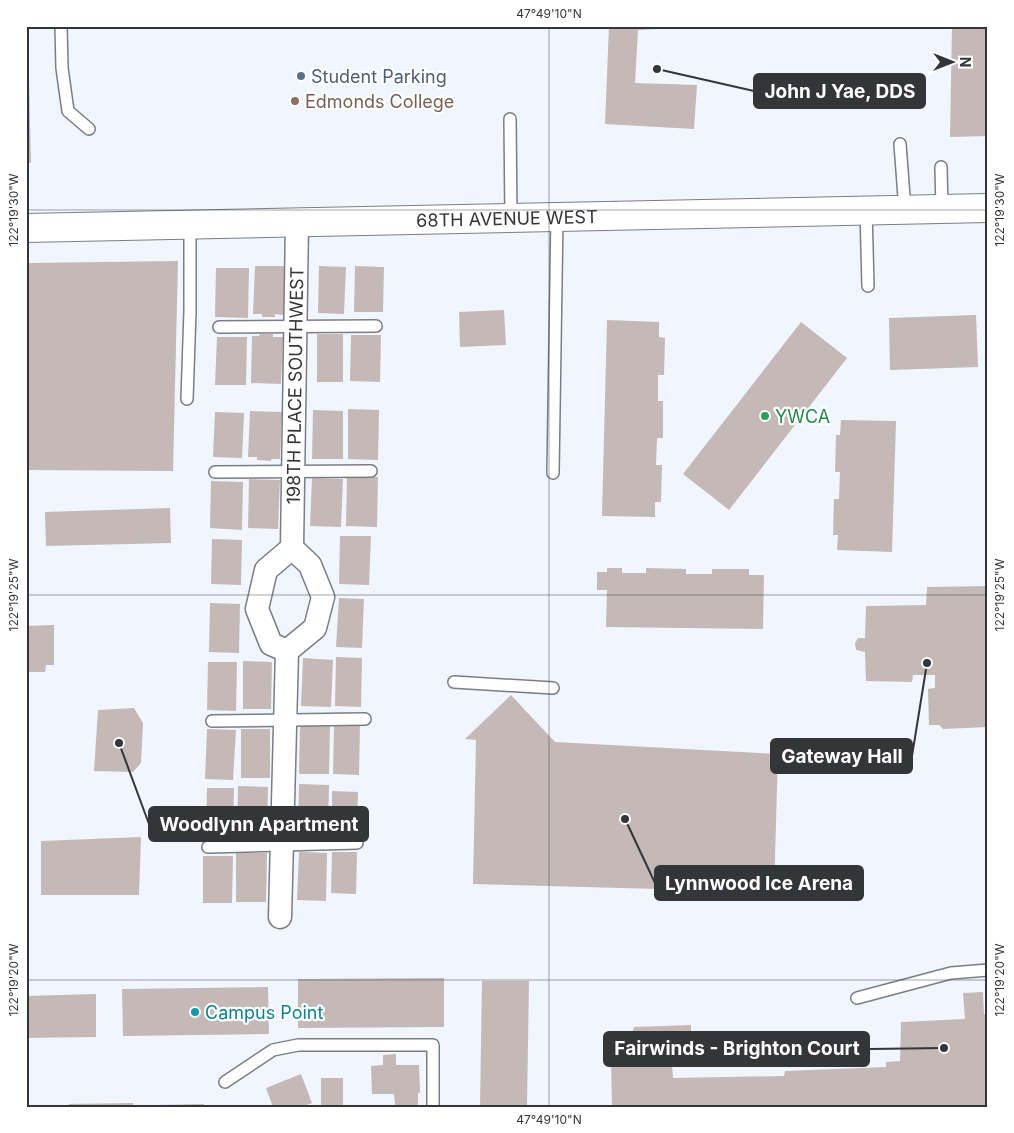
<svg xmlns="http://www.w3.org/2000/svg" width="1014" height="1133" font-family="Inter,sans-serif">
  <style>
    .building { fill: #c4b9b7 }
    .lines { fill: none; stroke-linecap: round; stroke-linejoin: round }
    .service-casing { stroke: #797e85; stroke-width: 14 }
    .minor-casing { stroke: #797e85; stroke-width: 25 }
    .tertiary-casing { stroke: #797e85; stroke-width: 30 }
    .service { stroke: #fff; stroke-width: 11 }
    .minor { stroke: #fff; stroke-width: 22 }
    .tertiary { stroke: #fff; stroke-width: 28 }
    .ticks { fill: none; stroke: #343539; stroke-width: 1; stroke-opacity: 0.45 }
    .service-dot { fill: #5c6f8a; stroke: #fff; stroke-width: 2 }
    .education-dot { fill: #8d6e63; stroke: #fff; stroke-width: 2 }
    .leisure-dot { fill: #2e9e5b; stroke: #fff; stroke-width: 2 }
    .culture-dot { fill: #0f9aa8; stroke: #fff; stroke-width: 2 }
    .labels { text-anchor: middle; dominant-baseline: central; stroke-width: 4.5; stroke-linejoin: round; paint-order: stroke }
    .service-label { font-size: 18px; fill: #4e5e75; stroke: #fff; text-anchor: start }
    .education-label { font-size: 18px; fill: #785e54; stroke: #fff; text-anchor: start }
    .street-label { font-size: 18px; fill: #343539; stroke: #fff }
    .leisure-label { font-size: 18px; fill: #27864d; stroke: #fff; text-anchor: start }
    .culture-label { font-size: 18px; fill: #0d838f; stroke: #fff; text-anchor: start }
    .leader { fill: none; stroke: #343539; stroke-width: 2 }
    .callout-dot { fill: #343539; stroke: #fff; stroke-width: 2 }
    .callout { fill: #343539; stroke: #343539; stroke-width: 2 }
    .callout-label { font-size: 19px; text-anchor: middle; font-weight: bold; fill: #fff }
    .neatline { fill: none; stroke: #343539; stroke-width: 2 }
    .ticks-label { font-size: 12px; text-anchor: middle; fill: #343539 }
  </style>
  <rect width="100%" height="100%" fill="#f0f5fe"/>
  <!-- building -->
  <path class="building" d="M609 26H681V28L638 30 635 83 697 85 694 129 605 124Z
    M952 26H988V136L950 137Z
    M26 39H28L31 163H26Z
    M178 261 173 471 26 470V263Z
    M255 266H285L284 315 275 314V317H262V314H253Z
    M319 266 346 267 344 314 318 313Z
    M355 266 384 267 383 312H354Z
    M216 268H249L248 318 215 317Z
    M504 310 506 345 460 347 459 312Z
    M976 315 978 367 890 370 889 318Z
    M607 320 659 322V337L665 338 664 375H658V401H663V438H657L656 465H662L661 502H655V517L602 516Z
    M801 322 847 358 729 510 683 474Z
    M260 334H273V337H283L281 384 251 383 252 336H259Z
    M317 334H343V382H317Z
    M351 335H381L380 382 350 381Z
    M217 337H247L246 385H215Z
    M348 409 379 410 378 460 348 459Z
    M313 410 343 411V459H312Z
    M250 411 282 412 280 459H271V461L257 460V457H248Z
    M215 412 244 413 242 458 213 457Z
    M841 420 896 421 892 552 837 550 838 535H833L834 499H839L840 472H835L836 435H840Z
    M347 476 378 477 377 527 346 526Z
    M312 478 343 479 341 527 310 526Z
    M249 479 280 480 278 529 248 528Z
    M211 481 243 482 242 530 210 528Z
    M170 508 171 543 46 546 45 512Z
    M340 536H371L369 585 339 584Z
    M212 539 242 540 241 585 211 584Z
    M607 568H622V573H646V568L686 569V574H712V569H749V575H764L763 629 606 627 607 590H597V572H607Z
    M987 586 988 727 943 729 939 725H929L928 689 935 688V675H913L912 682 866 681 865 652 856 650 855 643 858 638H865L866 606 926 605 927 587Z
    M339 598 364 599 362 648 336 647Z
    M210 603 240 604 239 653 209 652Z
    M54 625V665H46L45 672H26V626Z
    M336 657 362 658 361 707 335 706Z
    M303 658 333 660 331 707 301 706Z
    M243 661 272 662 271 709H243Z
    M208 662H237L236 711 207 710Z
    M511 695 555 742 778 754 774 892 473 884 476 740 465 739Z
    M134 708 143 723 141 763 133 772 94 771 98 710Z
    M300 726H330L329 774H299Z
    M334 726H360L359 775 333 774Z
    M207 729 236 730 233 780 205 779Z
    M241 729H270V778H241Z
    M299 784 329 785 328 833H298Z
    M238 786 268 787 267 835H237Z
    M207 788H234L233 831H206Z
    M332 791 358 792 357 833H332Z
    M141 837 139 895H41V841Z
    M299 852 327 853 326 901 297 900Z
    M332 852H357L356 894 331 893Z
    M236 853H267L266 902H236Z
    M203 856H233L232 903H203Z
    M444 978V1027L298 1028V979Z
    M482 981H529L527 1107H480Z
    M268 987 269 1034 123 1036 122 989Z
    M983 992 984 1014H988V1107H612L611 1060H619L618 1036 632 1034 634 1027 691 1025V1062L672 1064 673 1078 784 1076 785 1071 886 1067V1062L900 1061 901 1022 965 1019 963 993Z
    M96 994V1037L26 1038V996Z
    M396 1054V1065H419L420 1093H418V1105L395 1106 394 1094H372L371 1066 383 1065V1055Z
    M301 1074 312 1103 302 1107H273L266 1088Z
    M321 1078H343V1107H321Z
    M133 1103V1107H69V1104Z
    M204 1104V1107H152V1105Z"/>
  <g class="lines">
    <defs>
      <path id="service" d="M61 26 62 68 68 111 89 129
        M510 119 511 218
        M900 144 905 210
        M941 167 942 209
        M866 210 868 286
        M219 327 376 326
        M187 399 190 311V225
        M215 472 371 471
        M553 473 557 217
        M454 682 553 688
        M212 721 365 719
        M208 847 357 843
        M857 998 951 973 988 970
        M225 1082 273 1050 298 1045H433V1107"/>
      <g id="minor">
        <path id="s1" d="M287 651 315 628 323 597 310 565 292 548 297 222"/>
        <path d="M287 651 271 644 257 609 266 570 292 548"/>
        <path d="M280 917 287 651"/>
      </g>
      <g id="tertiary">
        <path id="s2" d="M26 228 988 208"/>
      </g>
    </defs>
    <!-- service casing -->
    <use href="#service" class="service-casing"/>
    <!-- minor casing -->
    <use href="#minor" class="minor-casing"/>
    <!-- tertiary casing -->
    <use href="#tertiary" class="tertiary-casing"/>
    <!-- service -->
    <use href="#service" class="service"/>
    <!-- minor -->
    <use href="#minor" class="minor"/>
    <!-- tertiary -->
    <use href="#tertiary" class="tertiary"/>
  </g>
  <!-- ticks -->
  <path class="ticks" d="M549 26V1107M26 210H988M26 595H988M26 980H988"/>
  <!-- markers -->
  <circle class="service-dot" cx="301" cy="76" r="5"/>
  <circle class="education-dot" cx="295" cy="101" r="5"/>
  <circle class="leisure-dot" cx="765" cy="416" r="5"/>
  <circle class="culture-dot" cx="195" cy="1012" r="5"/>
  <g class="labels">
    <!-- service labels -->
    <g class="service-label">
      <text x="311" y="76">Student Parking</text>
    </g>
    <!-- education labels -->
    <g class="education-label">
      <text x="305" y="101">Edmonds College</text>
    </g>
    <!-- street labels -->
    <g class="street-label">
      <text stroke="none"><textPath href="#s2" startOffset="481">68TH AVENUE WEST</textPath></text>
      <text stroke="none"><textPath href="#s1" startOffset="290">198TH PLACE SOUTHWEST</textPath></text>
    </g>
    <!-- leisure labels -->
    <g class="leisure-label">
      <text x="775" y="416">YWCA</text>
    </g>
    <!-- culture labels -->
    <g class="culture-label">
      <text x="205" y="1012">Campus Point</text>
    </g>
  </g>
  <!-- callouts -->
  <path class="leader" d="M657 69L754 91M927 663L912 756M119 743L149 824M625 819L655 883M944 1048L869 1049"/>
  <g class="callout-dot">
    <circle cx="657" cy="69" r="5"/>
    <circle cx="927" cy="663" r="5"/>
    <circle cx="119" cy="743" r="5"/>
    <circle cx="625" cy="819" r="5"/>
    <circle cx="944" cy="1048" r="5"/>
  </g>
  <g class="callout">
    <rect x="754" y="74" width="171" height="34" rx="5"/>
    <rect x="771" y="739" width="141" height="34" rx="5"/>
    <rect x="149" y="807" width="219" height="34" rx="5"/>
    <rect x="655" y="866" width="208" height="34" rx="5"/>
    <rect x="604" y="1032" width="265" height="34" rx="5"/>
  </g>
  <g class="callout-label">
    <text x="840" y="98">John J Yae, DDS</text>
    <text x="842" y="763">Gateway Hall</text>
    <text x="259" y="831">Woodlynn Apartment</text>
    <text x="759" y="890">Lynnwood Ice Arena</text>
    <text x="737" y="1055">Fairwinds - Brighton Court</text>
  </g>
  <!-- border -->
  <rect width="1014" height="1133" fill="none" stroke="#ffffff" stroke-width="55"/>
  <!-- north arrow -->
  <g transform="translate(952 62) rotate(90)" stroke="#ffffff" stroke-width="4" paint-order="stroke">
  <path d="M0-4L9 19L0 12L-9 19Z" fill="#343539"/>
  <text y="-8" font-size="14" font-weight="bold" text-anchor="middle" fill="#343539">N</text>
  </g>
  <rect x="28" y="28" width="958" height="1078" class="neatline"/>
  <g class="ticks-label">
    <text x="549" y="18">47°49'10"N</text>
    <text transform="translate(1000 210) rotate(-90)" y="4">122°19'30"W</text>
    <text transform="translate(14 210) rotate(-90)" y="4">122°19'30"W</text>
    <text transform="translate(1000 595) rotate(-90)" y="4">122°19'25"W</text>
    <text transform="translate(14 595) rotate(-90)" y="4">122°19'25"W</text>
    <text transform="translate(14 980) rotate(-90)" y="4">122°19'20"W</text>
    <text transform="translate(1000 980) rotate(-90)" y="4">122°19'20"W</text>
    <text x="549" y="1124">47°49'10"N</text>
  </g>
</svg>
